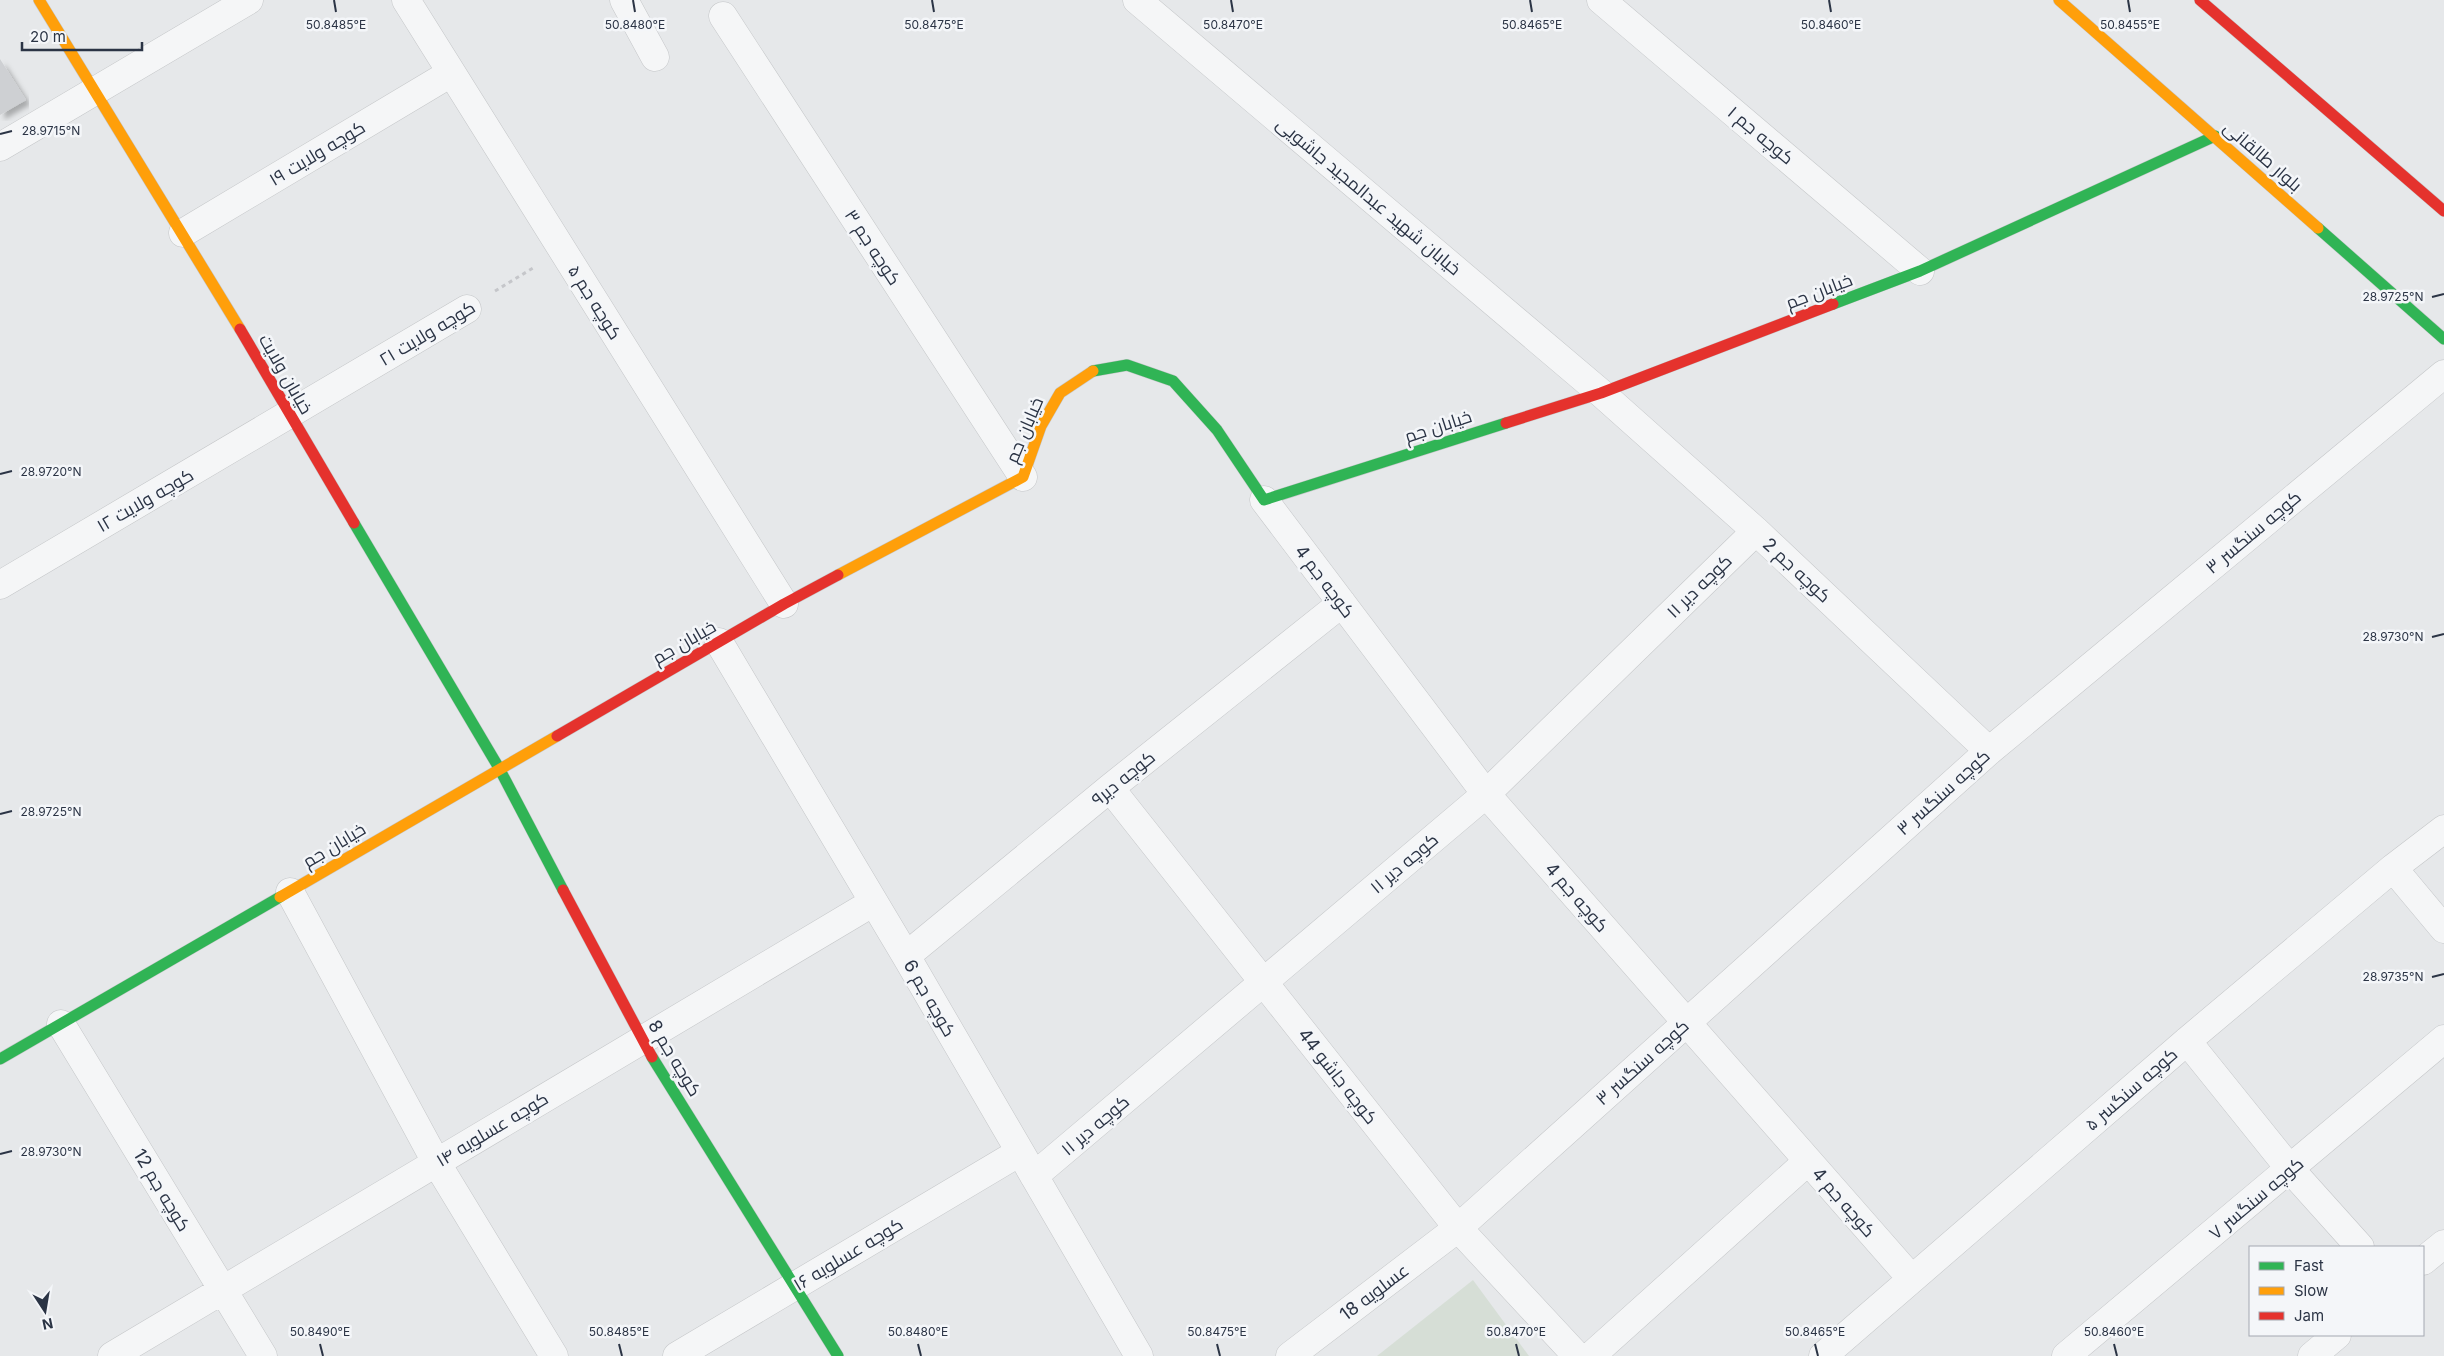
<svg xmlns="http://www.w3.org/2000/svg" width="2444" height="1356" font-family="Inter,Cairo,sans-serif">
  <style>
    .green { fill: #d6ded6 }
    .building { fill: #ced0d3; filter: url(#shadow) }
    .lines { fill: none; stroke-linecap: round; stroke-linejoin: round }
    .street-casing { stroke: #c4c6c8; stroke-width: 29 }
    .fast-casing { stroke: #c4c6c8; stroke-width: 12 }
    .slow-casing { stroke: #c4c6c8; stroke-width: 12 }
    .jam-casing { stroke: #c4c6c8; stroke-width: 12 }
    .path { stroke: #c5c6ca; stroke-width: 3; stroke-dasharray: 4 4; stroke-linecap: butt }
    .street { stroke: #f5f6f7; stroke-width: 28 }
    .fast { stroke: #30b455; stroke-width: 11 }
    .slow { stroke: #ff9f0a; stroke-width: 11 }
    .jam { stroke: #e5322d; stroke-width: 11 }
    .ticks { fill: none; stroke: #2b3445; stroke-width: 2 }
    .labels { text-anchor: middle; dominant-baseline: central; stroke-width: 5; stroke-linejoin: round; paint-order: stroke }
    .street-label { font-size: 18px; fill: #2b3445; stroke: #f4f6f9 }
    .ticks-label { font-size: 12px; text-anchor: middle; fill: #2b3445; stroke: #f4f6f9; stroke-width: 5; stroke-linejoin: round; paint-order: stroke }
  </style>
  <defs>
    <filter id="shadow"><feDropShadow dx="4.5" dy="4.5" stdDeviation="2.5" flood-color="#0004"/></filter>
  </defs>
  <rect width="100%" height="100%" fill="#e6e8ea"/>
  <!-- green -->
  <path class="green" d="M1473 1280 1529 1356H1377Z"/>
  <!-- building -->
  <path class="building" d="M0 59 26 100 0 115Z"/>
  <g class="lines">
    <defs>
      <path id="street" d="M406 0 784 604
        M624 0 655 57
        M1137 0 1601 393 1756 531 1989 751
        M1601 0 1920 271
        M723 16 1023 477
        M0 147 249 0
        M183 233 451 73
        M1264 500 1486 794 1911 1278
        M0 585 467 309
        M719 642 906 956 1139 1356
        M1110 788 1458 1228 1577 1356
        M2393 868 2444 929
        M290 892 436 1162 554 1356
        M906 956 1110 788 1342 603
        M61 1024 263 1356
        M2187 1041 2290 1169 2360 1247
        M1034 1176 1486 794 1756 531
        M2423 1261 2444 1244
        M112 1356 872 903
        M677 1356 1020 1152
        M1290 1356 1458 1228 1989 751 2444 374
        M1591 1356 1808 1161
        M1823 1356 2187 1041 2393 868 2444 829
        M2066 1356 2444 1039
        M2312 1356 2337 1335"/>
      <path id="fast" d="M2318 228 2444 339
        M1833 304 1920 271 2215 136
        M1093 371 1127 365 1173 381 1217 430 1264 500 1506 423
        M354 523 499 768 563 890
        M652 1057 838 1356
        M0 1059 280 897"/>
      <path id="slow" d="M39 0 240 329
        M2059 0 2318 228
        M838 575 1023 477 1041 426 1060 393 1093 371
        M280 897 557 736"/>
      <path id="jam" d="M2200 0 2444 211
        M240 329 354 523
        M1506 423 1601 393 1833 304
        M557 736 784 604 838 575
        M563 890 652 1057"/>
    </defs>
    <!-- street casing -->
    <use href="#street" class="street-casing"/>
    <!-- fast casing -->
    <use href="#fast" class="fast-casing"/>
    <!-- slow casing -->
    <use href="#slow" class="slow-casing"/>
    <!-- jam casing -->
    <use href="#jam" class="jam-casing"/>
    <!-- path -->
    <path class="path" d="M495 291 533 268"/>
    <!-- street -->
    <use href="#street" class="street"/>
    <!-- fast -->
    <use href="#fast" class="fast"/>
    <!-- slow -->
    <use href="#slow" class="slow"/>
    <!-- jam -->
    <use href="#jam" class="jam"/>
  </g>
  <!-- ticks -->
  <path class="ticks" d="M334 0 336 12M633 0 635 12M932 0 934 12M1231 0 1233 12M1530 0 1532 12M1829 0 1831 12M2128 0 2130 12M0 134 12 131M2432 297 2444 294M0 474 12 471M2432 637 2444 634M0 814 12 811M2432 977 2444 974M0 1154 12 1151M320 1344 323 1356M619 1344 622 1356M918 1344 921 1356M1217 1344 1220 1356M1516 1344 1519 1356M1815 1344 1818 1356M2114 1344 2117 1356"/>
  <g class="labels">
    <!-- street labels -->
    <g class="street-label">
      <text transform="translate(1761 135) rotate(40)">کوچه جم ۱</text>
      <text transform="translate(317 153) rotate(-31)">کوچه ولایت ۱۹</text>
      <text transform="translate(2263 156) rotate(41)">بلوار طالقانی</text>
      <text transform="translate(1369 196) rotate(40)">خیابان شهید عبدالمجید جاشویی</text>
      <text transform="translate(873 247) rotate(57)">کوچه جم ۳</text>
      <text transform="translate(1819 291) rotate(-21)">خیابان جم</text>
      <text transform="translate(595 302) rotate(58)">کوچه جم ۵</text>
      <text transform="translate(427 333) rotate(-31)">کوچه ولایت ۲۱</text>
      <text transform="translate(286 374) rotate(60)">خیابان ولایت</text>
      <text transform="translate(1438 426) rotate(-18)">خیابان جم</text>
      <text transform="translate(1024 430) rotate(-67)">خیابان جم</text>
      <text transform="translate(145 500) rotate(-30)">کوچه ولایت ۱۲</text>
      <text transform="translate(2253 532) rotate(-40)">کوچه سنگسر ۳</text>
      <text transform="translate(1797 570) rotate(43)">کوچه جم 2</text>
      <text transform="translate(1325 581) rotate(53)">کوچه جم 4</text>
      <text transform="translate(1699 586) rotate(-44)">کوچه دیر ۱۱</text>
      <text transform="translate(684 642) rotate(-30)">خیابان جم</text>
      <text transform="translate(1123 778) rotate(-39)">کوچه دیر۹</text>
      <text transform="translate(1943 792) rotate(-42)">کوچه سنگسر ۳</text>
      <text transform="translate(334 845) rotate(-31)">خیابان جم</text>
      <text transform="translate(1404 863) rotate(-40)">کوچه دیر ۱۱</text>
      <text transform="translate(1577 897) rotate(49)">کوچه جم 4</text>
      <text transform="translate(930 998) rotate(60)">کوچه جم 6</text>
      <text transform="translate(675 1058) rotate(59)">کوچه جم 8</text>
      <text transform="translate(1642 1062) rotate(-42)">کوچه سنگسر ۳</text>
      <text transform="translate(1338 1076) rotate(52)">کوچه جاشو 44</text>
      <text transform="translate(2131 1089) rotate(-41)">کوچه سنگسر ۵</text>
      <text transform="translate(1095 1125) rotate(-40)">کوچه دیر ۱۱</text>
      <text transform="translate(492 1129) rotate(-31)">کوچه عسلویه ۱۴</text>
      <text transform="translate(162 1190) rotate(59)">کوچه جم 12</text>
      <text transform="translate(2256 1198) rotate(-40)">کوچه سنگسر ۷</text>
      <text transform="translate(1844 1202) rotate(49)">کوچه جم 4</text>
      <text transform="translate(848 1254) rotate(-31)">کوچه عسلویه ۱۶</text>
      <text transform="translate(1374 1292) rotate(-37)">عسلویه 18</text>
    </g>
  </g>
  <g class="ticks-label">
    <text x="336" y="29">50.8485°E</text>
    <text x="635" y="29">50.8480°E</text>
    <text x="934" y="29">50.8475°E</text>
    <text x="1233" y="29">50.8470°E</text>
    <text x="1532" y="29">50.8465°E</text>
    <text x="1831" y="29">50.8460°E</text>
    <text x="2130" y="29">50.8455°E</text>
    <text x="51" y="135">28.9715°N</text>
    <text x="2393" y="301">28.9725°N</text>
    <text x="51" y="476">28.9720°N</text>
    <text x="2393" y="641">28.9730°N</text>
    <text x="51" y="816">28.9725°N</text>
    <text x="2393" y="981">28.9735°N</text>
    <text x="51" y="1156">28.9730°N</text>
    <text x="320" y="1336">50.8490°E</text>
    <text x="619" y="1336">50.8485°E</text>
    <text x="918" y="1336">50.8480°E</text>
    <text x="1217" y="1336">50.8475°E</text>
    <text x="1516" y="1336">50.8470°E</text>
    <text x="1815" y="1336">50.8465°E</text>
    <text x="2114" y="1336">50.8460°E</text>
  </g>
  <!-- legend -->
  <rect x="2249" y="1246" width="175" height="90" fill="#f4f6f9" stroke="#a4a8b1"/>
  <rect x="2259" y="1262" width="25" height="8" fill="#30b455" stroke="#a4a8b1"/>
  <text x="2294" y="1271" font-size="15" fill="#2b3445">Fast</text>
  <rect x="2259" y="1287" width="25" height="8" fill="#ff9f0a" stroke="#a4a8b1"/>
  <text x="2294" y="1296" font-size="15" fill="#2b3445">Slow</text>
  <rect x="2259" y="1312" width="25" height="8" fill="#e5322d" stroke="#a4a8b1"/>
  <text x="2294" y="1321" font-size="15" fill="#2b3445">Jam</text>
  <!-- north arrow -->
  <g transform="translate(45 1311) rotate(168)" stroke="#f4f6f9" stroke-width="4" paint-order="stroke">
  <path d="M0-4L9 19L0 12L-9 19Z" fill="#2b3445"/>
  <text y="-8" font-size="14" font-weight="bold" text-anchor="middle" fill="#2b3445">N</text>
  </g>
  <!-- scale -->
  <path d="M22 42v8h120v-8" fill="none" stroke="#2b3445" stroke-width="2.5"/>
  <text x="30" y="42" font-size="15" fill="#2b3445" stroke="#f4f6f9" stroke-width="4" paint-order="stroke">20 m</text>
</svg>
